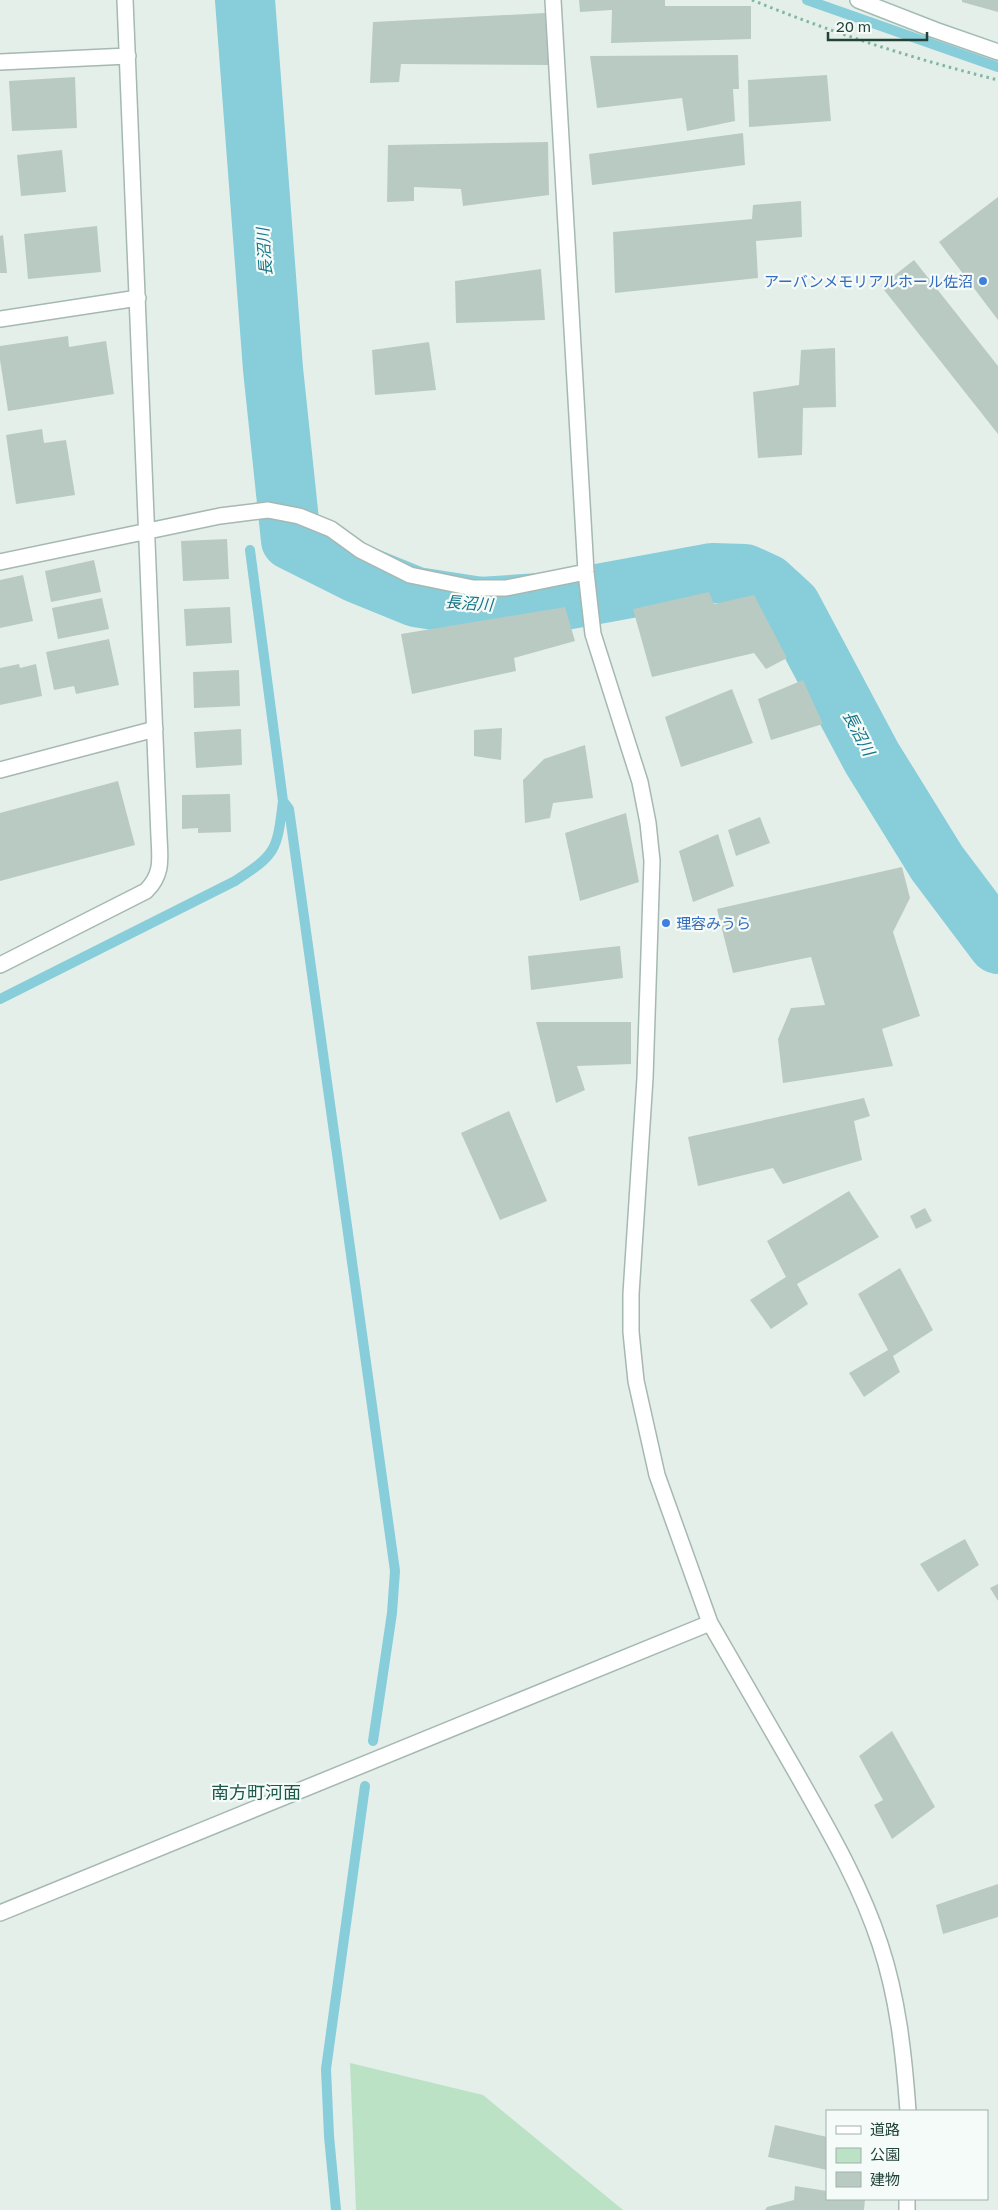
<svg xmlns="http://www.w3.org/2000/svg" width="998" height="2210" font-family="'Golos Text','Noto Sans JP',sans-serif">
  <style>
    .green { fill: #bbe2c5 }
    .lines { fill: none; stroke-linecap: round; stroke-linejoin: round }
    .stream { stroke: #87cdda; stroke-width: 10 }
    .river { stroke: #87cdda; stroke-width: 60 }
    .building { fill: #b9cac3 }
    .street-casing { stroke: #a6b8b2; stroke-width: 18 }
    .secondary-casing { stroke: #a1bcb3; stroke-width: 18 }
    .path { stroke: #81b6a5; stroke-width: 3; stroke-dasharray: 2.5 4; stroke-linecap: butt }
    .street { stroke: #fff; stroke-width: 15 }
    .secondary { stroke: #fff; stroke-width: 15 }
    .shop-dot { fill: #3f7fe0; stroke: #f5fbf8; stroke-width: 2 }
    .labels { text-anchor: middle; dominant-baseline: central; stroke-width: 4.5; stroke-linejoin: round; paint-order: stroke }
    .shop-label { font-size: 15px; fill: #366cbe; stroke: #f5fbf8; text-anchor: end }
    .water-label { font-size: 16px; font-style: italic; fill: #137587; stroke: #f5fbf8 }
    .quarter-label { font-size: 18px; fill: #1a5849; stroke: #f5fbf8 }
  </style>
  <rect width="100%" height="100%" fill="#e4efea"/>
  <!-- green -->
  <path class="green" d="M350 2063 483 2095 623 2210H356Z"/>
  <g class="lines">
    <!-- stream -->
    <path class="stream" d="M807 0 998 67
      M283 801 289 809 395 1571 392 1613 373 1741
      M0 999 235 881C277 854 277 850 283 801L250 550
      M336 2210 329 2136 326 2069 365 1786"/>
    <!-- river -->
    <path class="river" d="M245 0 273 369 291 540 357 573 416 597 480 607 554 602 712 573 745 574 767 584 791 606 872 758 937 863 998 944"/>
  </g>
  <!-- building -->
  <path class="building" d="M579 0H665V6H751V39L611 43 612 10 580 12Z
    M962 0H998V12L962 2Z
    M545 13 549 65 401 64 399 82 370 83 373 22Z
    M738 55 739 89H733L735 121 687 131 682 98 597 108 590 56Z
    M827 75 831 121 749 127 748 80Z
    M75 77 77 128 12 131 9 81Z
    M743 133 745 165 592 185 589 154Z
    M548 142 549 195 463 206 461 189 414 187V201L387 202 388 145Z
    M62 150 66 192 21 196 17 155Z
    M998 197V320L939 242Z
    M801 201 802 237 756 241 758 278 615 293 613 232 752 219 753 205Z
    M97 226 101 272 28 279 24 234Z
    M3 235 7 273H0V236Z
    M914 260 998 366V434L881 286Z
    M541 269 545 320 456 323 455 281Z
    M68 336 69 347 106 341 114 394 8 411 0 360V346Z
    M429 342 436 390 375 395 372 350Z
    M835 348 836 407 803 408 802 455 758 458 753 392 799 385 801 350Z
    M42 429 44 443 66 440 75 495 16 504 6 435Z
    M227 539 229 579 183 581 181 541Z
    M94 560 101 592 51 602 45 571Z
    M23 575 33 621 0 628V580Z
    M709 592 714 604 754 595 787 658 766 669 754 653 652 677 633 609Z
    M102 598 109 629 58 639 52 608Z
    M230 607 232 643 186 646 184 609Z
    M565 607 575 641 514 658 516 671 412 694 401 634Z
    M109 639 119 685 76 694 74 686 54 690 46 652Z
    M19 664 20 668 36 664 42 696 0 705V668Z
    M239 670 240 706 194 708 193 672Z
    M803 680 823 724 771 740 758 699Z
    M732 689 753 743 681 767 665 717Z
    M502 728 501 760 474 756V730Z
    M241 729 242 765 196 768 194 732Z
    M585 745 593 798 553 803 550 818 525 823 523 780 544 759Z
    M118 781 135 845 0 881V813Z
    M230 794 231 832 198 833V828L182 829V795Z
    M626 813 639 882 580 901 565 833Z
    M760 817 770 843 736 856 728 830Z
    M718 834 734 886 693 902 679 851Z
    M902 867 910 898 893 932 920 1016 882 1029 893 1066 783 1083 778 1039 791 1008 825 1005 811 957 733 973 717 909Z
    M620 946 623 978 531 990 528 956Z
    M536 1022H631V1064L577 1066 585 1090 556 1103Z
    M864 1098 870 1116 854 1121 862 1160 783 1184 773 1168 698 1186 688 1137Z
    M509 1111 547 1201 500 1220 461 1133Z
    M849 1191 879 1237 797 1284 808 1304 771 1329 750 1300 786 1277 767 1241Z
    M925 1208 932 1221 916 1229 910 1216Z
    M900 1268 933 1330 893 1356 900 1372 864 1397 849 1373 888 1350 858 1294Z
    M965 1539 979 1565 938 1592 920 1564Z
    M998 1584V1601L990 1588Z
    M892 1731 935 1807 892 1839 874 1805 883 1800 859 1756Z
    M998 1884V1917L943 1934 936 1905Z
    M775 2125 827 2137V2170L768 2157Z
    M795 2186 827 2191V2199H865L864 2210H765L767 2207 794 2200Z"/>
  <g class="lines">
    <defs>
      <path id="street" d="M553 0 586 572 593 634 640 782 648 823 652 861 645 1078 631 1294V1332L636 1381 657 1475 710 1623
        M0 62 128 56
        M0 319 138 298
        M0 562 220 516 268 510 299 516 331 529 360 550 410 575 473 588H506L586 572
        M0 770 155 729
        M0 965 146 891C163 874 160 859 159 837L125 0
        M0 1913 710 1623C739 1673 768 1724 797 1774 828 1829 860 1883 880 1944 898 1998 904 2055 908 2111
        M907 2210V2199"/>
      <path id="secondary" d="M858 0 935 30 998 52"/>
    </defs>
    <!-- street casing -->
    <use href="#street" class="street-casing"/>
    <!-- secondary casing -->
    <use href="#secondary" class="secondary-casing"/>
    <!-- path -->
    <path class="path" d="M752 0C833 33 914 59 998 80"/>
    <!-- street -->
    <use href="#street" class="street"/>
    <!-- secondary -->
    <use href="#secondary" class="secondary"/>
  </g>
  <!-- markers -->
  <g class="shop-dot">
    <circle cx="983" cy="281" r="5"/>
    <circle cx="666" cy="923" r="5"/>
  </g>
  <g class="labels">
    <!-- shop labels -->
    <g class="shop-label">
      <text x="973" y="281">アーバンメモリアルホール佐沼</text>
      <text x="676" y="923" text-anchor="start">理容みうら</text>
    </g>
    <!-- water labels -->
    <g class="water-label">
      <text transform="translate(264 252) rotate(-94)">長沼川</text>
      <text transform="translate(469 603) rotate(4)">長沼川</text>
      <text transform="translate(859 733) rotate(62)">長沼川</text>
    </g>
    <!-- quarter labels -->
    <g class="quarter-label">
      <text x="256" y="1792">南方町河面</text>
    </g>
  </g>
  <!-- legend -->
  <rect x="826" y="2110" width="162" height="90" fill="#f5fbf8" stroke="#a0b1ac"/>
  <rect x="836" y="2126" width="25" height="8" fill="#ffffff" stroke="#a0b1ac"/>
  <text x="870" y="2135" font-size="15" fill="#21433a">道路</text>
  <rect x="836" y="2148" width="25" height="15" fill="#bbe2c5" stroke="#a0b1ac"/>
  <text x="870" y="2160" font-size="15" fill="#21433a">公園</text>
  <rect x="836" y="2172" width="25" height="15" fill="#b9cac3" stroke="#a0b1ac"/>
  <text x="870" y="2185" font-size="15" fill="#21433a">建物</text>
  <!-- scale -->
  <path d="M828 32v8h99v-8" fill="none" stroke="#21433a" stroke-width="2.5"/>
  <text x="836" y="32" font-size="15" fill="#21433a" stroke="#f5fbf8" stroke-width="4" paint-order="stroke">20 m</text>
</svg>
